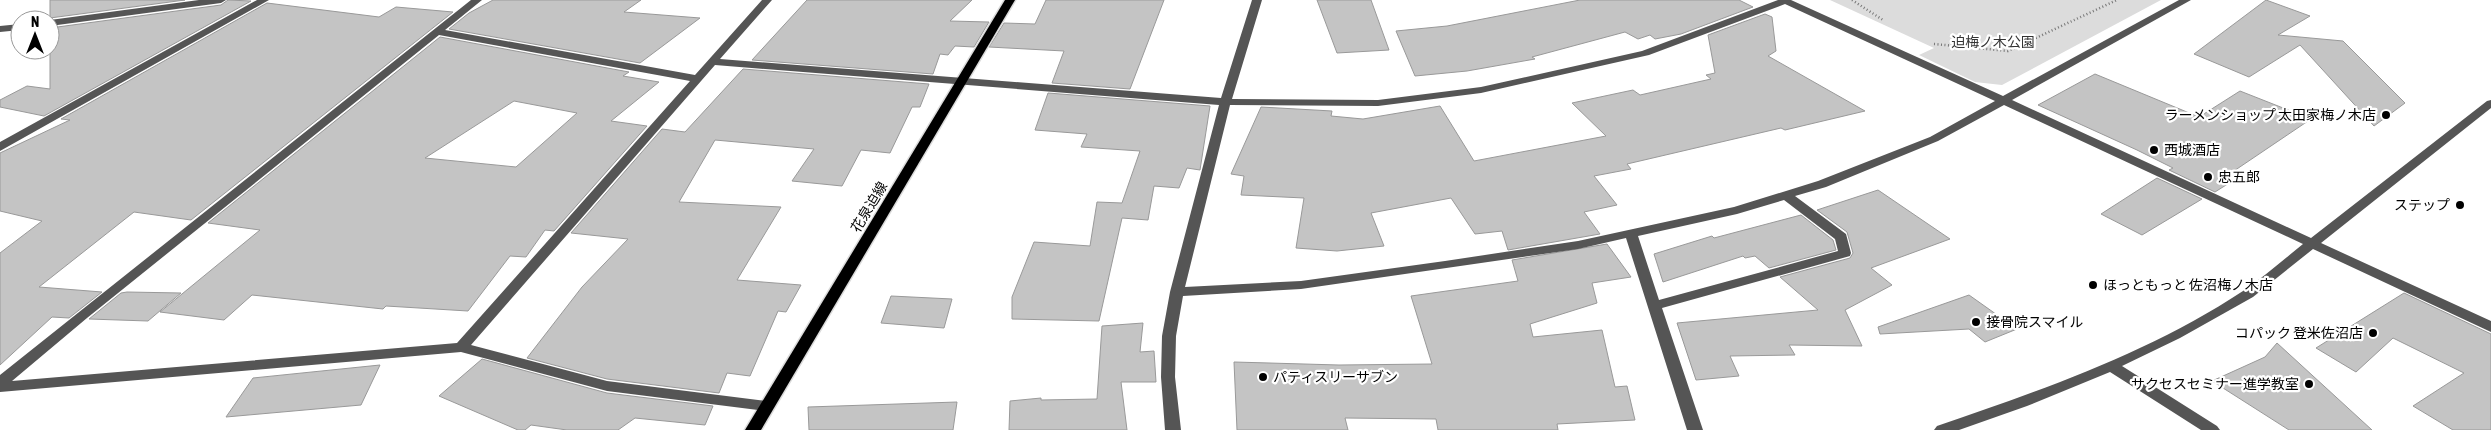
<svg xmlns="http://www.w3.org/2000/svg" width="2491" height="430" font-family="'Asap Condensed','Noto Sans JP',sans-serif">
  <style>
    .green { fill: #dcdcdc }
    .building { fill: #c4c4c4; stroke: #999; fill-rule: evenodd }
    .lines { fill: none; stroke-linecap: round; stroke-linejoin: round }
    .major-casing { stroke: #dbdbdb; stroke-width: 3 }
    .path { stroke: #777; stroke-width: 2.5; stroke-dasharray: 1 2.5; stroke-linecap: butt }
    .minor { fill: #555; fill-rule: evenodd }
    .major { fill: #000; fill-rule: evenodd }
    .poi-dot { fill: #000; stroke: #fff; stroke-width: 2 }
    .labels { text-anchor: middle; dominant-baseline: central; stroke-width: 4.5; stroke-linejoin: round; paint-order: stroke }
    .park-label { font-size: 14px; fill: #333; stroke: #fff }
    .poi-label { font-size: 14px; fill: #000; stroke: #fff; text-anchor: start }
    .street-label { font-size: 14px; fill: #000; stroke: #fff }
  </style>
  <rect width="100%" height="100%" fill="#fff"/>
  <!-- green -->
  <path class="green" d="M1830 0H2161L2002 85 1975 82 1919 55 1934 48Z"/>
  <!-- building -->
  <path class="building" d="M50 0H185L50 18Z
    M228 0 251 1 44 116 0 107V100L27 86 50 89V28L221 5Z
    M493 0H641L624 12 700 18 640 63 449 29 469 13Z
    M807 0H972L950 21 989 22 974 47 955 46 948 55 940 54 933 74 752 60Z
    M1046 0H1164L1130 89 1052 83 1064 51 989 47 1004 23 1035 24Z
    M1317 0H1371L1389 50 1337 53Z
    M1580 0H1739L1753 7 1681 34 1655 39 1650 35 1638 39 1625 32 1532 57 1535 59 1467 71 1415 76 1396 31 1447 26Z
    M2266 0 2310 16 2278 35 2343 41 2405 103 2374 126 2300 45 2249 77 2194 54Z
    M267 3 379 17 396 7 453 12 191 220 134 212 39 287 102 292 69 318 52 317 0 365V253L42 221 0 211V153L70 120 61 119Z
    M1765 14 1772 17 1776 51 1768 56 1865 111 1785 130 1781 128 1627 164 1631 169 1594 176 1617 205 1584 212 1600 234 1508 250 1502 231 1475 234 1451 198 1371 213 1384 246 1337 251 1296 248 1304 198 1241 195 1244 176 1231 174 1261 107 1332 111 1331 116 1363 119 1440 106 1474 161 1606 136 1572 103 1633 90 1640 95 1711 79 1706 75 1715 73 1708 35Z
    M440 37 629 72 623 76 659 82 611 121 647 126 554 231 545 230 526 257 510 256 468 311 386 306 383 309 252 295 224 320 160 312 260 230 208 223ZM514 101 577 113 516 167 425 158Z
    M743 69 929 84 920 107H912L890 153 861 150 842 186 792 181 814 149 715 140 679 202 781 207 737 280 801 285 786 312 778 311 750 376 727 373 719 393 607 379 527 358 582 287 628 239 571 233 662 129 685 132Z
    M2095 74 2199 117 2240 91 2311 119 2225 177 2234 180 2215 192 2169 170 2173 168 2137 150 2038 105Z
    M1048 93 1210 106 1200 170 1187 168 1179 188 1154 186 1148 220 1122 218 1099 321 1012 319V297L1034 242 1090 246 1097 202 1122 203 1140 151 1081 147 1087 134 1035 130Z
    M2157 178 2202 199 2142 235 2101 214Z
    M1878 190 1950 239 1871 268 1892 285 1845 310 1862 346 1789 345 1795 355 1730 356 1739 376 1696 380 1677 323 1818 310 1780 277 1850 258 1853 253 1847 232 1817 210Z
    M1801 215 1833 240 1836 250 1769 268 1755 256 1745 258 1743 256 1663 282 1654 254 1712 236 1714 238Z
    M1607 244 1631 277 1592 283 1597 303 1530 324 1533 337 1602 330 1615 387 1627 386 1635 420 1557 424 1558 430H1438L1436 419 1345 418 1348 430H1237L1234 362 1339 365 1432 364 1411 296 1518 281 1512 260Z
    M121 293 127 292 181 293 148 321 89 319Z
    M2404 293 2491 334V430H2453L2413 406 2464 373 2393 338 2356 372 2316 348Z
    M1969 295 2017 329 1985 342 1969 329 1880 334 1878 327Z
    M891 296 952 299 944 328 881 323Z
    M1143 323 1140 352 1154 351 1156 382H1121L1127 430H1009L1010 401 1041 398V400L1097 399 1102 326Z
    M2277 343 2372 430H2289L2212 381 2265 357Z
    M482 359 607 393 713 406 705 425 635 418 618 430H567L531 425 525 430H518L439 396Z
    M380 365 361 405 226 417 253 378Z
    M957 402 953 430H809L808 407Z"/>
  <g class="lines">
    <defs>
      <path id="major" d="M1005 0H1015L761 430H745Z"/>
    </defs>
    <!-- major casing -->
    <use href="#major" class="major-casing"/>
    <!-- path -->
    <path class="path" d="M1852 0 1883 20
      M1934 44 2008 51 2117 0"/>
    <!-- minor -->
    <path class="minor" d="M199 0H226L221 3 50 26V20Z
      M257 0H269L0 151V142Z
      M471 0H482L445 30 695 75 762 0H772L720 59 1221 98 1252 0H1262L1232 99 1378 100 1481 87 1642 51 1778 0H1791L2003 96 2179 0H2191L2012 100 2311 238 2487 101 2491 100V108L2321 243 2491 321V332L2313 249 2253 297 2180 338 2122 366 2217 426 2220 430H2201L2110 372 2027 406 1959 430H1934L1937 426C2040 391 2151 352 2243 291 2264 277 2283 260 2303 244L2004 105 1938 141 1826 187 1795 196 1846 234 1851 253 1850 256 1662 308 1703 430H1687L1626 238 1578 249 1301 289 1183 296 1176 336 1175 377 1181 430H1165L1161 377 1162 336 1170 292 1219 105 715 65 471 345 607 381 767 401 772 402 774 406 772 410 767 411 607 391 461 352 0 392V375ZM1785 4 1995 101 1930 137 1818 181 1734 207 1578 241 1445 261 1301 281 1185 287 1230 105 1378 106 1481 93 1649 55ZM439 35 690 81 457 343 12 381 87 318ZM1784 200 1835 239 1838 251 1659 300 1638 236 1737 214Z
      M20 24V30L0 32V26Z"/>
    <!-- major -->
    <use href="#major" class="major"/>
  </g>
  <!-- markers -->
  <g class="poi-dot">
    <circle cx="2386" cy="115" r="5"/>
    <circle cx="2154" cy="150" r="5"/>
    <circle cx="2208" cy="177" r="5"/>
    <circle cx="2460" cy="205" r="5"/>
    <circle cx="2093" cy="285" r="5"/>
    <circle cx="1976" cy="322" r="5"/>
    <circle cx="2373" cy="333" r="5"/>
    <circle cx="1263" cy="377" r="5"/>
    <circle cx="2309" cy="384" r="5"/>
  </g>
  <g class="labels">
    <!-- park labels -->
    <g class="park-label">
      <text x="1993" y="42">迫梅ノ木公園</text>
    </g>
    <!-- poi labels -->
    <g class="poi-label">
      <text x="2376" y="115" text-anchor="end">ラーメンショップ 太田家梅ノ木店</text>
      <text x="2164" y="150">西城酒店</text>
      <text x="2218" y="177">忠五郎</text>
      <text x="2450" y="205" text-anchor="end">ステップ</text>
      <text x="2103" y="285">ほっともっと 佐沼梅ノ木店</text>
      <text x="1986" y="322">接骨院スマイル</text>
      <text x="2363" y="333" text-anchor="end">コパック 登米佐沼店</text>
      <text x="1273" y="377">パティスリーサブン</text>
      <text x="2299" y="384" text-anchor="end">サクセスセミナー進学教室</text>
    </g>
    <!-- street labels -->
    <g class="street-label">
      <text transform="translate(869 207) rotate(-59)">花泉迫線</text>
    </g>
  </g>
  <!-- north arrow -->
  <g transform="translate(35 35)"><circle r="24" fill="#ffffff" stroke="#999999"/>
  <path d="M0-4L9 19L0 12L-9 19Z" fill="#000000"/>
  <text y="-8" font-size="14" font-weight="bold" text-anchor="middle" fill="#000000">N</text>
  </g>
</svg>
